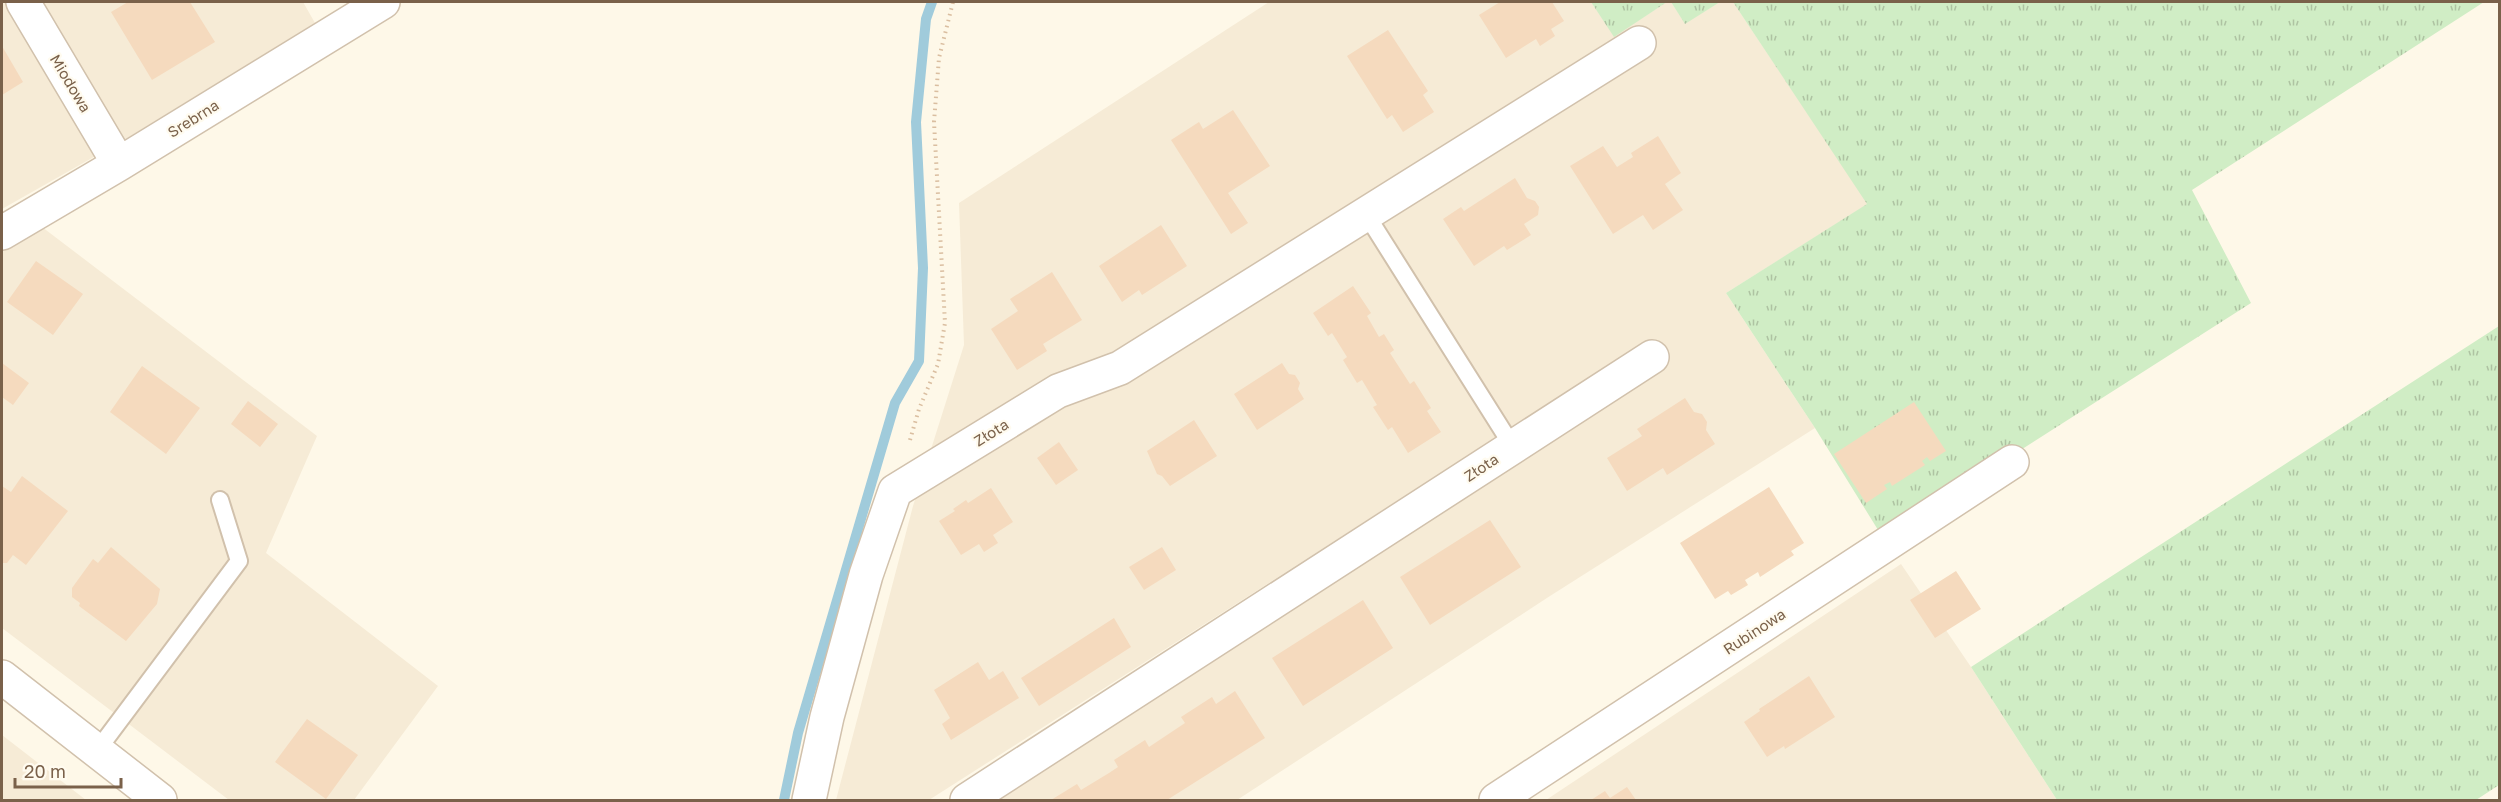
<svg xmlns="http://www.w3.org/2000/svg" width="2501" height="802" font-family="'Golos Text',sans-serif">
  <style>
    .residential { fill: #f6ebd6 }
    .grass { fill: url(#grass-tufts) }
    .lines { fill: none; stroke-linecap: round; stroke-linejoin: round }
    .stream { stroke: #a0cbdb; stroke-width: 10 }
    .building { fill: #f5dabe }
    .service-casing { stroke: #d1c1ac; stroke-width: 20 }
    .minor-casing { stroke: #d1c1ac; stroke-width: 36 }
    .tertiary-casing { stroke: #d1c1ac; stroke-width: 36 }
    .path { stroke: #dabea0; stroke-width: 4; stroke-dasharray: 1.5 4.5; stroke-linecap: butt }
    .service { stroke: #fff; stroke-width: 16 }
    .minor { stroke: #fff; stroke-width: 33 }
    .tertiary { stroke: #fff; stroke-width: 33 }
    .labels { text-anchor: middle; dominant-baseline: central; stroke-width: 4.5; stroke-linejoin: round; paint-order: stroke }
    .street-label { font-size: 15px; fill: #7a614a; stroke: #fffbef }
  </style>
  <defs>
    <pattern id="grass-tufts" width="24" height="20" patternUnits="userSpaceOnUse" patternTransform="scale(1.5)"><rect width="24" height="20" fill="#d0edc5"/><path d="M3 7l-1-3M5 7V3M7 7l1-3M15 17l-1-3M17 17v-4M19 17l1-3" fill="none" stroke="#aec3a2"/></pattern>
  </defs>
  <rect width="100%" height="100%" fill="#fef8e8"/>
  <!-- residential -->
  <path class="residential" d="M2 2H303L315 23 129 137 2 209Z
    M1269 2H1591L1614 36 1667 2H1671L1685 23 1720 2H1733L1868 204 1726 293 1815 428 1550 596 1237 800H991L1509 468 1491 441 929 800H836L913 506 964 345 959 203Z
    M42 227 317 436 266 553 438 686 354 800H229L2 628V252Z
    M1901 564 1971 667 2057 800H1546Z
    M2 735 86 800H2Z"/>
  <!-- grass -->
  <path class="grass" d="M1591 2H1667L1614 37Z
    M1671 2H1720L1685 24Z
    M1733 2H2484L2192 190 2251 303 1883 538 1815 428 1726 293 1867 204Z
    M2499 326V785L2476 800H2057L1971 667Z"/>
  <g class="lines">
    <!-- stream -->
    <path class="stream" d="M784 800 798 733 895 403 919 361 923 268 916 122 926 19 932 2"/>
  </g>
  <!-- building -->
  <path class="building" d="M128 2H190L215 42 152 80 111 12Z
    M1500 2H1552L1564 21 1551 29 1555 36 1540 46 1536 39 1506 58 1479 15Z
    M1388 30 1428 91 1423 95 1434 112 1403 132 1392 115 1387 119 1347 56Z
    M2 46 23 82 2 95Z
    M1233 110 1270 166 1228 193 1248 223 1231 234 1171 140 1199 122 1203 129Z
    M1658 136 1681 173 1665 184 1683 210 1653 230 1643 215 1613 234 1570 166 1603 146 1617 167 1633 157 1631 153Z
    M1515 178 1527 198 1535 201 1539 207 1538 215 1524 224 1531 235 1507 250 1504 246 1474 266 1443 219 1461 207 1464 211Z
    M1161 225 1187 266 1142 295 1139 290 1122 302 1099 266Z
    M36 261 83 294 53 335 7 302Z
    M1052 272 1082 320 1043 344 1047 351 1017 370 991 329 1018 311 1010 299Z
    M1353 286 1371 313 1367 316 1379 337 1384 334 1394 350 1390 353 1410 384 1414 381 1431 408 1427 411 1441 432 1408 453 1392 427 1388 430 1373 407 1377 405 1362 380 1357 383 1343 360 1347 357 1332 333 1328 336 1313 313Z
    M2 363 29 383 13 405 2 397Z
    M1282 363 1289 374 1295 375 1300 383 1298 389 1304 399 1257 430 1234 394Z
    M142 366 200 408 166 454 110 412Z
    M1685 398 1694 412 1702 414 1707 422 1706 430 1715 444 1667 475 1663 468 1627 491 1607 458 1642 436 1637 429Z
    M248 401 278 424 260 447 231 424Z
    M1914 402 1946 451 1930 461 1927 457 1922 461 1925 465 1892 486 1890 482 1884 485 1887 489 1866 503 1834 454Z
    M1194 420 1217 456 1170 486 1162 476 1157 474 1147 451Z
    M1059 442 1078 470 1056 485 1037 458Z
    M22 476 68 511 26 565 13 555 7 563H2V486L11 492Z
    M1769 487 1804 543 1791 551 1794 555 1760 577 1758 572 1745 580 1748 585 1731 595 1728 591 1715 599 1680 543Z
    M991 488 1013 522 993 535 998 543 984 552 979 544 961 555 939 521 955 511 953 509 966 500 968 503Z
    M1490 520 1521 567 1430 625 1400 577Z
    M111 547 160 589 157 604 126 641 79 606 80 603 72 597V588L93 559 98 563Z
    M1162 547 1176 570 1144 590 1129 567Z
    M1956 571 1981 609 1935 638 1910 600Z
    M1363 600 1393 648 1303 706 1272 658Z
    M1114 618 1131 647 1039 706 1021 678Z
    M978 662 989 680 1003 671 1019 698 951 740 942 724 950 718 934 690Z
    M1809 676 1835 717 1785 749 1784 746 1767 757 1744 722 1760 711 1759 709Z
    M1235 691 1265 738 1167 800H1051L1077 784 1081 790 1109 773 1118 767 1114 760 1145 740 1149 747 1185 723 1181 717 1212 697 1216 704Z
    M307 719 358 755 326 799 275 762Z
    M1627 787 1636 800H1591L1605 791 1610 798Z"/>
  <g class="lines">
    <defs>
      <path id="service" d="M1366 214 1513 447
        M96 752 239 561 220 500"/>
      <path id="minor" d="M23 2 119 164
        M2 233 119 164 383 2
        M809 800 827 717 866 575 895 491 1058 391 1120 368 1639 43
        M967 800 1652 357
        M1496 800 2012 462"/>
      <path id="tertiary" d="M2 677 160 800"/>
    </defs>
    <!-- service casing -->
    <use href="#service" class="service-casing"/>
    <!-- minor casing -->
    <use href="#minor" class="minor-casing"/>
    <!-- tertiary casing -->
    <use href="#tertiary" class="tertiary-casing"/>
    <!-- path -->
    <path class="path" d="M910 440 919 409 938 364 945 323 934 122 939 58 953 2"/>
    <!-- service -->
    <use href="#service" class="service"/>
    <!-- minor -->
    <use href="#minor" class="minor"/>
    <!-- tertiary -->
    <use href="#tertiary" class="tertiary"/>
  </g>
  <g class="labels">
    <!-- street labels -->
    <g class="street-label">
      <text transform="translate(71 83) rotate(59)">Miodowa</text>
      <text transform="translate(193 118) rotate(-32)">Srebrna</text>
      <text transform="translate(991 432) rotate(-32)">Złota</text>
      <text transform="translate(1481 467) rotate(-33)">Złota</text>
      <text transform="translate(1754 631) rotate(-33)">Rubinowa</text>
    </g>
  </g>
  <!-- border -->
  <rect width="2501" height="802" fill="none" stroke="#7a614a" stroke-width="6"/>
  <!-- scale -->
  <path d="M15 778v9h106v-9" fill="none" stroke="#7a614a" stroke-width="3"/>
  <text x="24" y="778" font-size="18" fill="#7a614a" stroke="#fffbef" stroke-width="4.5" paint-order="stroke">20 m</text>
</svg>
